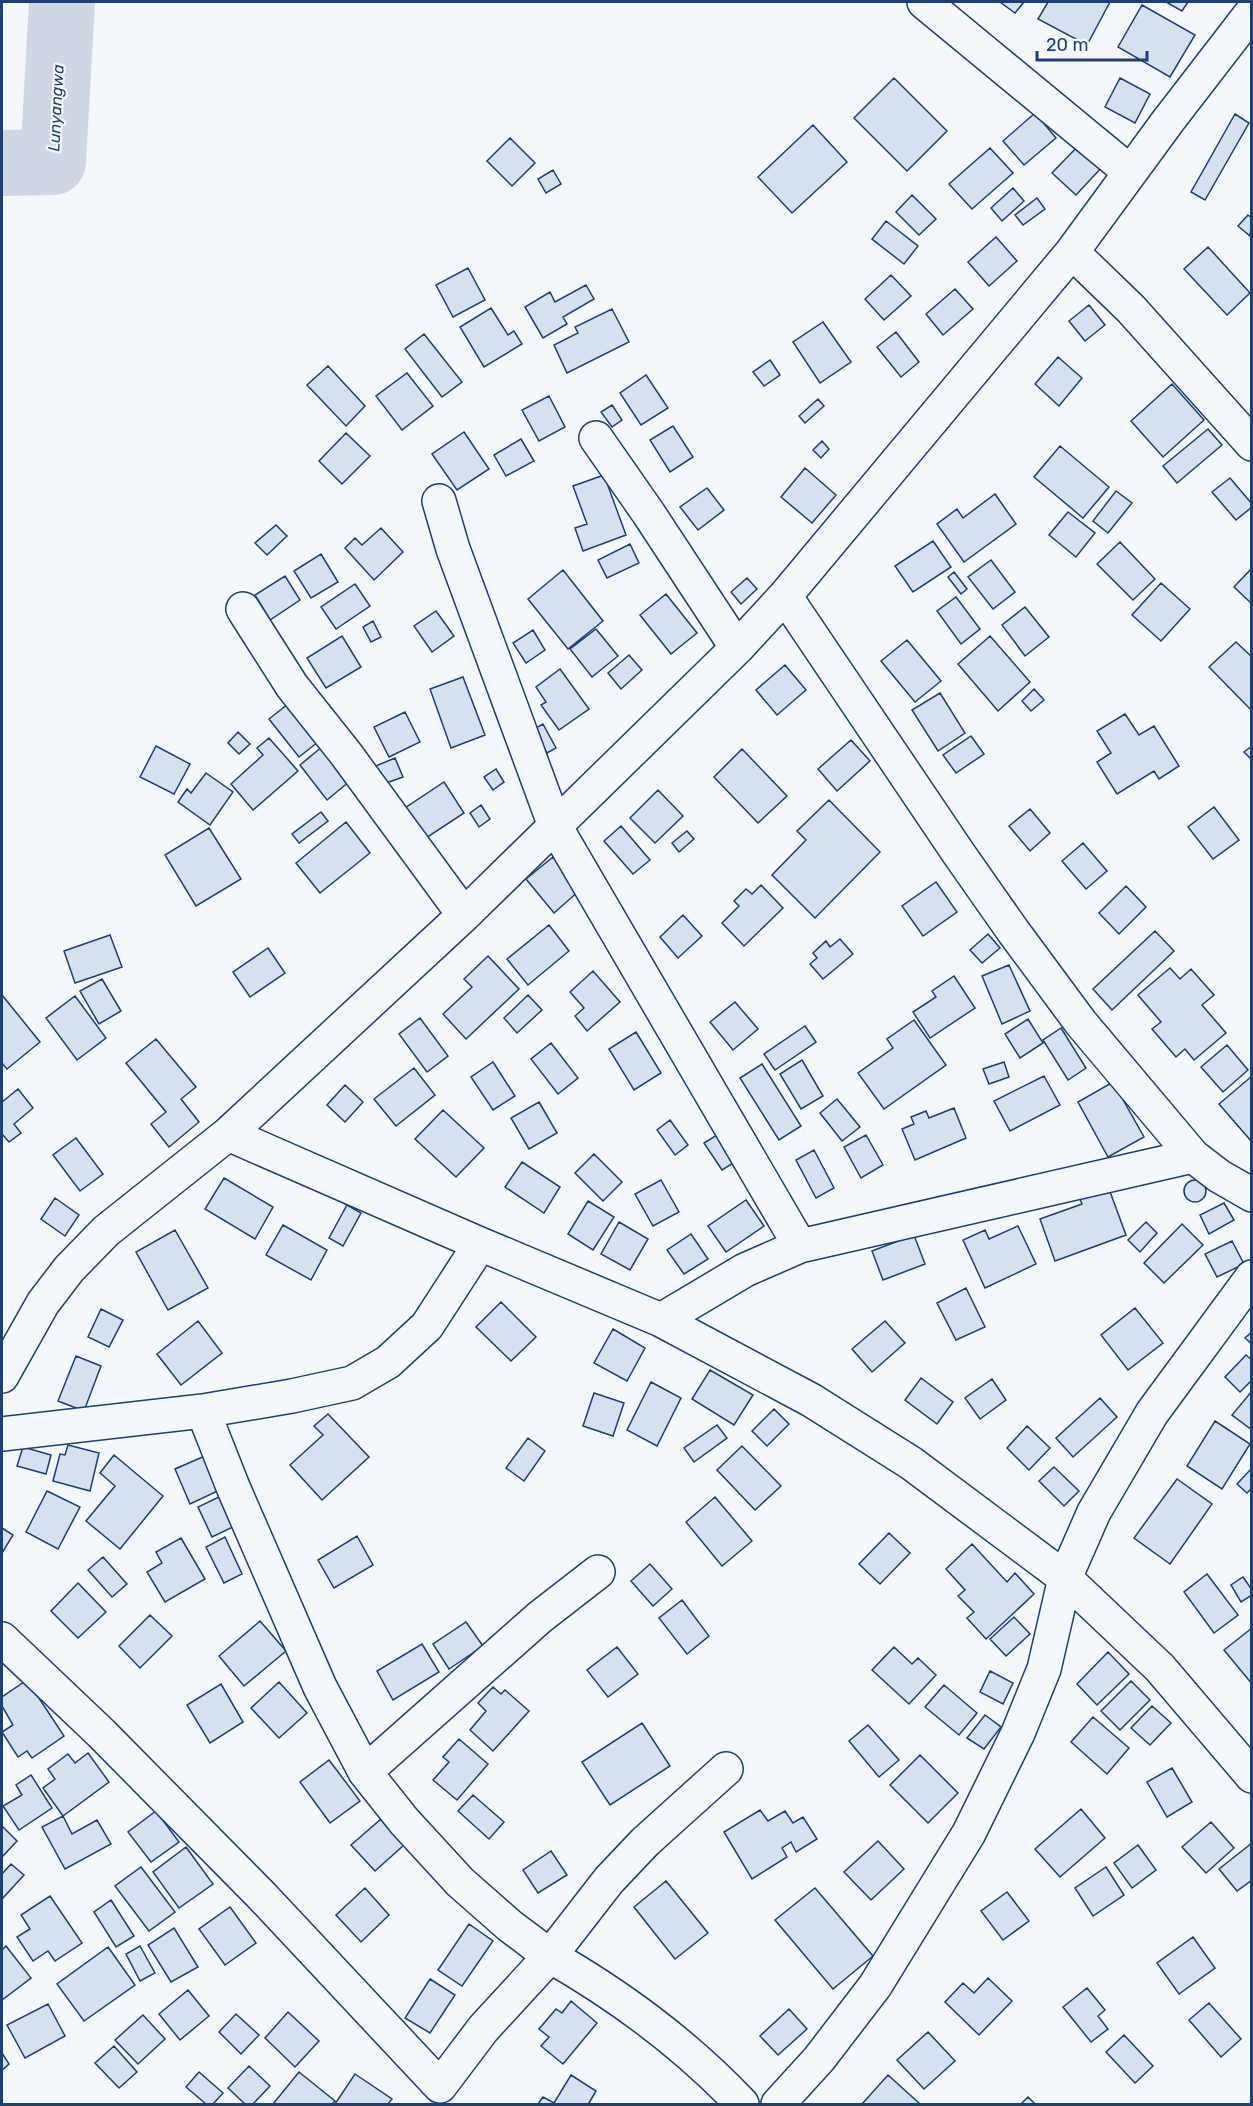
<svg xmlns="http://www.w3.org/2000/svg" width="1253" height="2106" font-family="Rubik,sans-serif">
  <style>
    .lines { fill: none; stroke-linecap: round; stroke-linejoin: round }
    .river { stroke: #cfd7e4; stroke-width: 66 }
    .building { fill: #d5e0f0; stroke: #1d3f73; stroke-width: 1.5 }
    .minor-casing { stroke: #1d3f73; stroke-width: 36 }
    .minor { stroke: #f4f7fb; stroke-width: 33 }
    .labels { text-anchor: middle; dominant-baseline: central; stroke-width: 4.5; stroke-linejoin: round; paint-order: stroke }
    .water-label { font-size: 16px; font-style: italic; fill: #1d3f73; stroke: #f4f7fb }
  </style>
  <rect width="100%" height="100%" fill="#f4f7fb"/>
  <g class="lines">
    <!-- river -->
    <path class="river" d="M2 163 53 162 62 2"/>
  </g>
  <!-- building -->
  <path class="building" d="M1000 2H1024L1015 13Z
    M1048 2H1110L1087 45 1038 19Z
    M1166 2H1188L1182 11Z
    M1142 5 1195 35 1170 77 1118 47Z
    M894 78 947 131 907 171 854 118Z
    M1120 78 1150 94 1135 123 1105 107Z
    M1035 113 1056 138 1024 165 1003 141Z
    M1235 114 1249 123 1205 200 1191 192Z
    M813 125 847 162 792 213 758 177Z
    M510 138 535 163 512 186 487 161Z
    M1080 144 1103 166 1076 195 1052 173Z
    M990 148 1013 173 972 209 949 184Z
    M553 170 561 184 546 193 538 179Z
    M1013 188 1024 201 1002 221 991 208Z
    M912 195 936 219 919 235 896 212Z
    M1037 198 1045 209 1023 225 1015 215Z
    M1248 215 1252 218 1250 236 1238 226Z
    M886 221 918 246 904 264 872 239Z
    M996 237 1017 261 989 286 968 262Z
    M1208 247 1250 293 1227 315 1184 269Z
    M468 268 485 300 453 317 436 285Z
    M891 275 911 296 884 320 865 299Z
    M586 285 594 299 563 317 567 324 543 338 525 307 550 292 555 302Z
    M955 289 973 309 943 335 926 314Z
    M1089 305 1105 325 1085 341 1069 321Z
    M491 308 508 335 514 331 522 344 484 367 460 327Z
    M612 309 629 342 567 373 554 345 578 333 575 327Z
    M823 322 851 362 820 383 793 342Z
    M896 332 919 362 901 377 877 347Z
    M424 334 462 382 442 397 405 349Z
    M1058 357 1082 378 1059 406 1035 384Z
    M770 360 780 375 764 386 753 372Z
    M328 366 365 406 346 426 307 385Z
    M407 373 433 406 402 430 376 396Z
    M646 375 668 408 641 425 620 393Z
    M1172 384 1204 420 1163 457 1131 421Z
    M549 396 565 427 539 441 522 410Z
    M818 399 824 406 805 423 799 416Z
    M612 405 622 420 612 427 601 412Z
    M673 426 693 457 670 472 650 440Z
    M1208 429 1222 445 1177 483 1163 466Z
    M464 432 489 469 457 490 432 454Z
    M346 433 370 456 342 484 319 461Z
    M521 439 534 461 506 476 494 455Z
    M822 441 829 449 821 458 813 450Z
    M1060 446 1109 487 1083 518 1034 477Z
    M805 468 836 495 812 523 781 497Z
    M604 475 626 535 583 551 575 528 587 524 573 486Z
    M1230 478 1252 504V507L1236 520 1212 492Z
    M707 488 724 510 698 530 680 507Z
    M1116 491 1132 503 1108 533 1093 521Z
    M995 494 1016 524 964 562 937 524 957 509 963 518Z
    M1068 512 1095 533 1076 557 1049 535Z
    M276 525 287 536 267 555 255 543Z
    M381 528 403 552 374 580 345 548 355 538 362 545Z
    M933 541 951 567 913 592 895 566Z
    M1120 542 1155 579 1133 600 1097 564Z
    M630 544 639 563 607 578 598 560Z
    M321 554 338 582 311 598 294 571Z
    M991 560 1015 592 993 609 968 577Z
    M1252 568V604L1234 587Z
    M563 570 603 621 568 649 528 599Z
    M954 572 967 589 961 594 948 577Z
    M285 576 300 600 270 620 255 595Z
    M747 578 757 589 741 604 731 592Z
    M1161 583 1190 609 1161 641 1132 615Z
    M355 584 370 606 336 629 321 607Z
    M666 594 697 633 671 654 640 615Z
    M956 597 980 629 961 644 937 611Z
    M1025 607 1049 637 1025 656 1002 625Z
    M436 611 454 636 432 652 414 626Z
    M373 621 381 637 371 642 363 627Z
    M596 629 618 656 592 677 570 649Z
    M533 630 545 650 526 663 513 643Z
    M342 636 361 667 326 688 307 658Z
    M990 636 1030 682 998 711 958 664Z
    M907 640 941 681 915 702 881 661Z
    M1236 642 1252 657V711L1209 667Z
    M629 655 642 670 621 689 608 673Z
    M785 665 806 690 777 715 756 690Z
    M560 669 589 709 559 730 541 705 546 702 536 687Z
    M463 677 485 735 451 748 430 689Z
    M1034 689 1044 700 1031 711 1022 701Z
    M940 693 965 733 938 751 912 710Z
    M288 704 318 742 299 757 269 719Z
    M405 712 420 742 389 757 374 727Z
    M1125 714 1139 735 1154 726 1179 766 1159 779 1154 771 1117 794 1097 762 1111 753 1097 731Z
    M543 724 556 748 547 753 534 729Z
    M238 732 250 744 239 754 228 743Z
    M971 736 984 754 956 773 943 755Z
    M269 738 298 771 253 810 231 784 263 755 257 748Z
    M851 740 870 761 837 791 818 769Z
    M156 746 190 764 174 794 140 777Z
    M323 746 350 781 327 800 300 765Z
    M1252 746V760L1244 752Z
    M742 749 787 796 758 823 714 777Z
    M395 758 403 777 378 786 371 768Z
    M496 769 504 782 493 790 484 777Z
    M206 773 233 792 210 825 178 802 187 789 191 793Z
    M444 782 464 813 423 840 402 810Z
    M658 790 683 816 655 843 630 818Z
    M829 800 880 852 815 918 772 875 806 840 797 831Z
    M481 805 490 819 479 827 470 813Z
    M1214 807 1239 840 1213 859 1188 827Z
    M1030 809 1050 833 1030 851 1009 826Z
    M321 812 328 821 299 843 292 834Z
    M346 822 370 853 320 893 296 863Z
    M621 826 650 860 633 874 604 841Z
    M209 828 241 879 196 906 165 855Z
    M687 831 694 839 679 852 672 843Z
    M1083 843 1107 871 1086 889 1062 861Z
    M553 857 580 890 554 913 526 879Z
    M936 882 957 912 923 936 902 906Z
    M761 885 783 908 744 946 722 923 739 906 734 901 746 889 752 894Z
    M1126 886 1146 907 1119 934 1099 913Z
    M683 915 702 936 678 958 660 937Z
    M549 925 569 951 528 985 507 959Z
    M1155 931 1174 951 1112 1010 1093 989Z
    M988 934 1000 948 982 963 970 950Z
    M110 935 122 967 75 983 64 951Z
    M840 939 853 954 823 979 810 964 817 958 813 953 826 941 830 947Z
    M268 948 285 973 250 997 233 972Z
    M488 956 519 989 466 1039 443 1014 472 987 464 979Z
    M1009 965 1030 1011 1002 1024 982 976Z
    M1170 968 1180 979 1191 969 1214 995 1202 1005 1226 1033 1194 1060 1185 1049 1176 1057 1152 1029 1161 1022 1138 995Z
    M593 971 620 1002 587 1031 575 1016 584 1008 570 992Z
    M954 976 975 1008 930 1038 913 1012 936 997 932 991Z
    M102 979 121 1011 99 1024 80 991Z
    M2 995 40 1042 7 1069 2 1063Z
    M528 995 542 1010 517 1033 504 1018Z
    M75 996 106 1038 77 1060 46 1018Z
    M735 1002 758 1029 733 1050 710 1022Z
    M420 1018 448 1056 427 1072 399 1034Z
    M1028 1019 1043 1043 1020 1058 1005 1034Z
    M914 1020 946 1065 884 1109 858 1073 893 1048 887 1039Z
    M805 1026 816 1042 775 1070 764 1054Z
    M1061 1028 1086 1068 1068 1080 1043 1040Z
    M636 1032 661 1073 634 1090 609 1049Z
    M156 1039 196 1087 181 1099 199 1122 169 1147 151 1124 166 1112 126 1063Z
    M551 1043 578 1078 558 1094 531 1059Z
    M1227 1045 1248 1070 1223 1092 1201 1067Z
    M802 1060 823 1096 801 1109 780 1074Z
    M493 1062 515 1096 493 1110 471 1077Z
    M1004 1062 1009 1077 989 1084 983 1069Z
    M762 1064 801 1126 779 1140 740 1078Z
    M414 1068 435 1095 396 1126 374 1099Z
    M1044 1076 1060 1105 1010 1131 994 1101Z
    M1252 1076V1142L1219 1104Z
    M1113 1082 1144 1137 1108 1157 1078 1102Z
    M345 1085 363 1102 345 1122 327 1105Z
    M18 1089 33 1108 14 1124 21 1133 9 1142 2 1134V1102Z
    M837 1099 860 1127 842 1141 820 1113Z
    M539 1102 557 1133 529 1149 511 1118Z
    M954 1108 966 1138 915 1160 902 1129 914 1124 911 1117 926 1111 929 1118Z
    M443 1110 484 1148 456 1177 415 1139Z
    M670 1120 688 1145 675 1155 657 1130Z
    M717 1135 735 1162 722 1170 704 1143Z
    M866 1135 883 1165 861 1178 844 1147Z
    M76 1138 103 1174 80 1191 53 1155Z
    M814 1150 834 1188 816 1198 796 1160Z
    M594 1154 622 1182 603 1201 575 1173Z
    M522 1162 560 1187 544 1213 505 1187Z
    M224 1178 273 1207 255 1239 205 1209Z
    M1184 1191a11 11 0 1 1 22 0a11 11 0 1 1-22 0Z
    M661 1180 679 1212 653 1226 635 1194Z
    M1109 1189 1126 1235 1055 1261 1040 1219 1082 1204 1080 1199Z
    M55 1198 79 1215 65 1236 41 1219Z
    M746 1200 764 1226 726 1252 708 1226Z
    M588 1201 614 1217 593 1250 568 1234Z
    M1224 1203 1234 1220 1209 1234 1200 1215Z
    M347 1205 361 1213 343 1246 329 1238Z
    M619 1222 648 1239 630 1270 601 1254Z
    M1146 1222 1157 1233 1140 1252 1128 1240Z
    M1182 1224 1203 1245 1164 1283 1144 1263Z
    M283 1225 327 1250 311 1280 266 1255Z
    M1018 1226 1036 1264 985 1288 963 1240 985 1230 989 1239Z
    M175 1230 208 1288 168 1310 136 1252Z
    M691 1234 708 1259 684 1274 667 1250Z
    M914 1235 925 1264 883 1280 872 1251Z
    M1232 1241 1244 1264 1217 1277 1205 1254Z
    M966 1288 985 1327 956 1340 937 1303Z
    M501 1302 536 1337 511 1361 476 1327Z
    M1135 1308 1163 1343 1128 1370 1101 1335Z
    M101 1309 123 1320 109 1347 88 1337Z
    M198 1321 222 1353 181 1385 157 1354Z
    M885 1321 905 1343 872 1372 852 1349Z
    M613 1329 645 1348 627 1381 594 1363Z
    M1252 1332V1344L1245 1338Z
    M1246 1355 1252 1360V1380L1240 1392 1225 1377Z
    M76 1356 101 1366 84 1411 58 1401Z
    M710 1370 753 1395 734 1425 692 1399Z
    M921 1378 953 1402 937 1424 905 1400Z
    M992 1379 1006 1400 980 1419 965 1398Z
    M651 1382 681 1398 657 1446 627 1430Z
    M1252 1391V1430L1232 1415Z
    M594 1393 624 1403 613 1436 583 1426Z
    M1100 1398 1117 1417 1073 1457 1056 1438Z
    M774 1409 789 1424 767 1446 752 1431Z
    M328 1414 369 1457 322 1500 290 1465 323 1435 314 1426Z
    M1215 1421 1250 1444 1222 1489 1187 1466Z
    M717 1425 727 1438 694 1462 684 1448Z
    M1027 1426 1050 1448 1029 1470 1007 1448Z
    M528 1438 545 1451 524 1481 506 1468Z
    M68 1445 99 1453 90 1491 53 1481 60 1454 65 1455Z
    M742 1446 781 1486 755 1510 717 1470Z
    M23 1447 51 1455 46 1474 17 1466Z
    M114 1455 163 1496 120 1549 86 1521 115 1486 100 1473Z
    M207 1455 222 1489 190 1504 175 1469Z
    M1054 1467 1079 1491 1064 1506 1039 1481Z
    M1251 1469 1252 1488 1247 1493 1237 1484Z
    M1177 1479 1212 1504 1170 1564 1134 1538Z
    M47 1491 80 1507 58 1549 26 1532Z
    M227 1493 241 1523 212 1537 198 1507Z
    M715 1497 752 1541 722 1566 686 1522Z
    M2 1528 13 1535 2 1553Z
    M889 1533 910 1553 880 1584 859 1564Z
    M357 1536 373 1565 334 1588 318 1560Z
    M225 1537 242 1574 224 1583 206 1547Z
    M181 1538 205 1579 165 1602 147 1572 162 1563 156 1552Z
    M972 1544 1007 1582 1015 1573 1034 1594 986 1639 967 1618 974 1612 958 1596 965 1590 946 1569Z
    M103 1557 127 1584 112 1597 88 1570Z
    M650 1564 672 1589 653 1606 631 1581Z
    M1207 1574 1238 1615 1214 1633 1184 1592Z
    M1243 1577 1252 1590V1595L1241 1602 1231 1585Z
    M78 1583 106 1612 78 1638 51 1611Z
    M682 1600 709 1636 687 1654 659 1618Z
    M150 1615 172 1636 140 1668 119 1646Z
    M1014 1617 1030 1634 1006 1656 990 1639Z
    M260 1621 286 1651 244 1686 219 1656Z
    M466 1622 483 1646 449 1669 433 1644Z
    M1252 1628V1684L1224 1650Z
    M422 1644 439 1672 393 1700 377 1671Z
    M617 1647 638 1674 608 1697 587 1670Z
    M894 1647 912 1664 918 1658 936 1675 909 1704 872 1670Z
    M1108 1652 1129 1674 1097 1705 1077 1684Z
    M990 1671 1013 1683 1003 1704 980 1692Z
    M27 1680 64 1736 32 1758 27 1751 18 1757 2 1732 13 1725 2 1706V1697Z
    M1131 1681 1150 1700 1120 1730 1101 1711Z
    M279 1682 307 1713 279 1738 251 1708Z
    M221 1684 243 1722 210 1743 187 1705Z
    M944 1685 977 1713 959 1735 925 1707Z
    M493 1687 501 1694 505 1690 529 1711 493 1751 470 1730 486 1711 478 1703Z
    M1152 1706 1171 1723 1150 1745 1131 1728Z
    M985 1715 1001 1727 984 1749 967 1738Z
    M1093 1717 1129 1748 1107 1774 1071 1742Z
    M642 1723 670 1766 610 1805 582 1762Z
    M868 1725 899 1760 879 1777 849 1741Z
    M459 1739 488 1764 457 1800 433 1780 449 1762 443 1757Z
    M88 1753 109 1782 63 1816 43 1788 55 1779 48 1769 68 1754 75 1763Z
    M920 1755 958 1793 928 1823 890 1785Z
    M329 1760 360 1801 330 1823 300 1782Z
    M1172 1768 1192 1802 1167 1817 1147 1782Z
    M31 1775 52 1808 19 1830 3 1806 22 1795 16 1785Z
    M473 1795 504 1822 489 1839 458 1811Z
    M1081 1809 1105 1838 1060 1877 1035 1849Z
    M760 1810 768 1821 785 1811 793 1823 803 1817 817 1839 796 1852 791 1842 782 1848 787 1857 752 1879 724 1832Z
    M156 1811 179 1842 151 1862 128 1832Z
    M63 1816 72 1834 97 1820 111 1844 65 1869 42 1827Z
    M381 1819 404 1845 375 1871 351 1845Z
    M1211 1822 1234 1848 1206 1873 1182 1847Z
    M2 1826 17 1841 2 1857Z
    M878 1841 904 1869 871 1900 844 1872Z
    M1252 1843V1880L1237 1891 1219 1869Z
    M1138 1845 1156 1870 1132 1888 1114 1863Z
    M186 1847 213 1884 179 1908 153 1872Z
    M551 1851 567 1875 538 1893 523 1870Z
    M11 1864 24 1875 2 1899V1874Z
    M141 1867 175 1912 149 1931 115 1886Z
    M1106 1867 1124 1895 1093 1916 1075 1888Z
    M666 1881 708 1933 675 1959 634 1907Z
    M365 1888 389 1915 361 1942 336 1915Z
    M815 1888 873 1956 833 1989 775 1920Z
    M1007 1892 1029 1921 1003 1940 981 1911Z
    M50 1896 82 1943 55 1961 48 1951 33 1961 17 1937 30 1929 21 1915Z
    M111 1900 134 1936 116 1947 94 1912Z
    M230 1907 256 1943 225 1965 199 1929Z
    M469 1924 493 1941 462 1986 438 1970Z
    M174 1928 198 1967 171 1982 148 1945Z
    M1193 1937 1215 1968 1179 1994 1157 1963Z
    M6 1946 31 1978 2 2000V1950Z
    M140 1946 155 1973 140 1981 126 1954Z
    M108 1947 135 1985 84 2021 57 1984Z
    M988 1978 1012 2001 979 2035 945 2002 963 1983 974 1993Z
    M430 1979 455 1995 430 2033 405 2018Z
    M1087 1988 1105 2010 1098 2016 1108 2029 1091 2042 1063 2007Z
    M188 1990 209 2016 180 2040 159 2014Z
    M571 2001 597 2023 563 2064 541 2046 549 2037 539 2029 556 2009 562 2013Z
    M1209 2003 1241 2039 1221 2057 1189 2020Z
    M48 2004 65 2036 25 2058 7 2025Z
    M789 2009 807 2029 778 2055 760 2036Z
    M288 2012 319 2041 295 2067 265 2038Z
    M236 2014 259 2035 241 2054 219 2032Z
    M143 2015 165 2039 138 2064 115 2040Z
    M928 2032 955 2061 924 2089 897 2060Z
    M1124 2035 1153 2066 1135 2083 1106 2052Z
    M114 2046 137 2072 119 2088 95 2063Z
    M2 2053 9 2064 2 2070Z
    M249 2066 270 2086 253 2104H245L228 2088Z
    M199 2072 223 2093 213 2104H206L186 2087Z
    M299 2072 335 2101 332 2104H273Z
    M355 2074 392 2099 388 2104H335Z
    M571 2075 596 2091 589 2103 591 2104H538L543 2097 554 2103Z
    M888 2075 920 2104H862Z
    M1028 2097 1035 2104H1021Z"/>
  <g class="lines">
    <defs>
      <path id="minor" d="M924 2 1130 172
        M1072 252 1131 309 1252 444
        M596 438 649 514 737 648
        M439 501 453 549 555 826 800 1246
        M785 596 959 854 1013 931 1081 1023 1193 1156 1219 1176 1252 1195
        M243 609 292 686 346 754 464 915
        M228 1134 480 1244 661 1320 811 1400 911 1463 1065 1578 1160 1668 1252 1776
        M661 1320 745 1270 800 1246 1193 1156
        M2 1376 43 1303 69 1269 106 1231 228 1134 464 915 737 648 785 596 1072 252 1168 121 1252 12
        M203 1411 233 1487 320 1687 365 1772 404 1821 460 1882 510 1926 550 1956 609 1880 645 1842 726 1769
        M2 1434 203 1411 292 1396 352 1383 388 1362 427 1326 480 1244
        M2 1639 101 1733 262 1896 440 2086 483 2029 550 1956C620 1996 686 2045 742 2104
        M365 1772 540 1617 598 1572
        M778 2104 819 2059 875 1986 969 1833 1018 1733 1044 1669 1065 1578 1094 1512 1152 1413 1252 1277"/>
    </defs>
    <!-- minor casing -->
    <use href="#minor" class="minor-casing"/>
    <!-- minor -->
    <use href="#minor" class="minor"/>
  </g>
  <g class="labels">
    <!-- water labels -->
    <g class="water-label">
      <text transform="translate(56 108) rotate(-87)">Lunyangwa</text>
    </g>
  </g>
  <!-- border -->
  <rect width="1253" height="2106" fill="none" stroke="#1d3f73" stroke-width="6"/>
  <!-- scale -->
  <path d="M1037 51v9h110v-9" fill="none" stroke="#1d3f73" stroke-width="3"/>
  <text x="1046" y="51" font-size="18" fill="#1d3f73" stroke="#f4f7fb" stroke-width="4.5" paint-order="stroke">20 m</text>
</svg>
